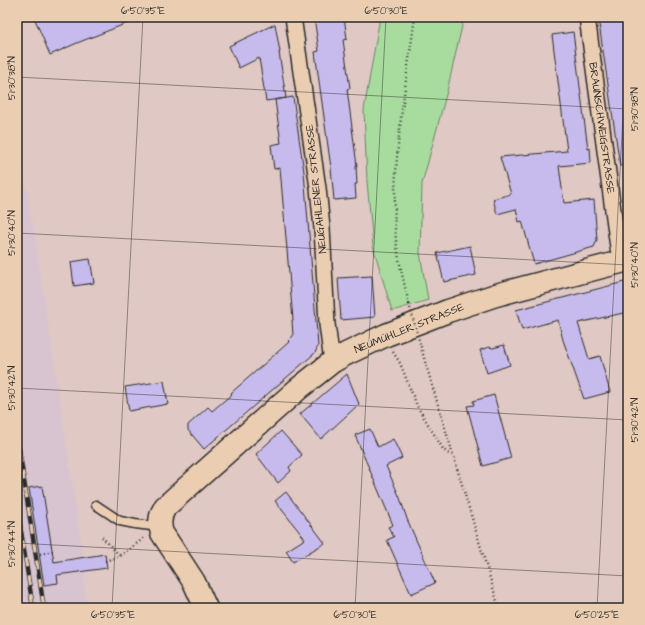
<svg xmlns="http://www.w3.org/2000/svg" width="645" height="625" font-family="'Architects Daughter',sans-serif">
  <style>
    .built { fill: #d8c4d0 }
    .green { fill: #a8dc9f; stroke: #6a8465 }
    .building { fill: #c7bbed; stroke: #2b2b2b }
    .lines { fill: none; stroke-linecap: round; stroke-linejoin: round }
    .lane-casing { stroke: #2b2b2b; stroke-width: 11 }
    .street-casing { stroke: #2b2b2b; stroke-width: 18 }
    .secondary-casing { stroke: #2b2b2b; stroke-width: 25 }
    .path { stroke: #2b2b2b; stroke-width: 2.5; stroke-dasharray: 1 3; stroke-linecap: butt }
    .lane { stroke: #ebceb2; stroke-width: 8 }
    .street { stroke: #ebceb2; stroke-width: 15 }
    .secondary { stroke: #ebceb2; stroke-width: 22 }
    .rail-casing { stroke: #2b2b2b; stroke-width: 4.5 }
    .rail { stroke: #ebceb2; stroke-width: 3; stroke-dasharray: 9; stroke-linecap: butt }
    .path-bridge { stroke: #2b2b2b; stroke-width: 2.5; stroke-dasharray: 1 3; stroke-linecap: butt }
    .ticks { fill: none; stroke: #2b2b2b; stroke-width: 1; stroke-opacity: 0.45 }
    .labels { text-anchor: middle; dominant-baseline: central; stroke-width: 3; stroke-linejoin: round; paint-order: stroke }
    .street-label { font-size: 11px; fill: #2b2b2b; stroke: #ebceb2 }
    .neatline { fill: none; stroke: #2b2b2b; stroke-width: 1.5 }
    .ticks-label { font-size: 10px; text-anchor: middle; fill: #2b2b2b }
  </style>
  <rect width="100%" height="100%" fill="#e0c8c4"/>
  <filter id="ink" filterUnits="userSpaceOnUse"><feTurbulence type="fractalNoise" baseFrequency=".025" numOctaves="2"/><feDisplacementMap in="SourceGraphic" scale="8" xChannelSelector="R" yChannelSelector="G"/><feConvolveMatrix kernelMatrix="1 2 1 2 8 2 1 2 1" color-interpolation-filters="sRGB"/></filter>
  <g filter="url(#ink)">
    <!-- built -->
    <path class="built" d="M17 131 39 264 83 556 85 596 88 608H17Z"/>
    <!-- green -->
    <path class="green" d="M380 17H464L447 91 422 184 420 253 428 300 392 311 373 246 367 181 364 110Z"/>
    <!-- building -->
    <path class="building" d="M34 17H65L68 22 81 17 140 18 77 43 50 55Z
      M314 17H344L347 39 343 40 350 88 347 89 357 166H356L357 184H355L356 198 334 200 331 168 315 52 319 51Z
      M598 17H628V30H625L628 52V166H620Z
      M275 24 280 52H279L286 98 266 101 259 58 239 68 229 46Z
      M573 32 585 126 588 149 590 148 591 163 559 166 564 203 594 200 597 240 594 247 534 264 522 221 519 222 516 209 497 214 493 199 511 194 500 157 567 151 552 35Z
      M293 97 304 172 318 346 315 353 204 449 188 430V425L208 407 212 411 232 394 231 393 289 342 288 341 293 336 292 320H293L280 168 274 169 271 145 281 143 275 100Z
      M470 246 476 275 444 282 437 253Z
      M90 259 94 283 74 286 71 262Z
      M372 276 375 317 341 320 338 278Z
      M628 281V312L578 323 589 359 600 356 610 392 584 399 563 340 558 320 522 330 516 310Z
      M504 345 510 365 487 373 480 350 489 347 493 348Z
      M347 374 359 404 321 439 300 414Z
      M164 381 168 404 129 411 125 387Z
      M494 395 511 458 483 466 467 406 474 405 473 401Z
      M370 429 378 447 393 439 402 458 386 466 400 498 407 519 435 583 411 594 387 540 394 537 388 527 393 525 355 435Z
      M281 431 302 455 289 467 291 471 278 483 256 454Z
      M42 486 54 562 105 554 107 568 57 575 58 583 44 585 29 488Z
      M286 492 325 543 293 562 286 551 305 539 275 501Z"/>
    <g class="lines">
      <defs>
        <path id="lane" d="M96 505 120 521 135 524 160 527"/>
        <path id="street" d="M293 17 318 188 322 228 327 324 332 362
          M587 17 620 262"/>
        <path id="secondary" d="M206 608 194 582 162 533C159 524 160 515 165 507L298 389 332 362 346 354 386 335 448 311 496 295 628 260"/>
      </defs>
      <!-- lane casing -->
      <use href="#lane" class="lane-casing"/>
      <!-- street casing -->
      <use href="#street" class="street-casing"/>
      <!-- secondary casing -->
      <use href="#secondary" class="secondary-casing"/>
      <!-- path -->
      <path class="path" d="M409 304C403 279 397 254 395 229 394 217 395 204 395 192 397 133 407 75 415 17
        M393 352 400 363 417 406 443 449 447 453 452 455
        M424 358 499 608
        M102 537 120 556
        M40 554 53 551
        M105 561 120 556 144 538"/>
      <!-- lane -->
      <use href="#lane" class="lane"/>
      <!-- street -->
      <use href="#street" class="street"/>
      <!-- secondary -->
      <use href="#secondary" class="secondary"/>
      <defs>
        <path id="rail" d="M17 436 44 608
          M17 505 33 608"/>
      </defs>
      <!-- rail casing -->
      <use href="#rail" class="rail-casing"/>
      <!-- rail -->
      <use href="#rail" class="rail"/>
      <!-- path-bridge -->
      <path class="path-bridge" d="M409 304 424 358"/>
    </g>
  </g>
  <!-- ticks -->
  <path class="ticks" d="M17 77 628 109M17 233 628 265M17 388 628 420M17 543 628 576M112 608 143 17M355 608 386 17M597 608 628 20"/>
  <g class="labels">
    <!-- street labels -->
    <g class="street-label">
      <text transform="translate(602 128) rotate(82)">BRAUNSCHWEIGSTRASSE</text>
      <text transform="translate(316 189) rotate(-96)">NEUGAHLENER STRASSE</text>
      <text transform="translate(409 328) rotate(-22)">NEUMÜHLER STRASSE</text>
    </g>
  </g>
  <!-- margin -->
  <rect width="645" height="625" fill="none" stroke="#ebceb2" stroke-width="44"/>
  <rect x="22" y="22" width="601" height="581" class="neatline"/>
  <g class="ticks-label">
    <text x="143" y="14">6°50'35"E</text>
    <text x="386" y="14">6°50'30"E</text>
    <text transform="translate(11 78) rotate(-90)" y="4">51°30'38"N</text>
    <text transform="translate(634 109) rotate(-90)" y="4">51°30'38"N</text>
    <text transform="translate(11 233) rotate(-90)" y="4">51°30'40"N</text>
    <text transform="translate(634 265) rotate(-90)" y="4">51°30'40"N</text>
    <text transform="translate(11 388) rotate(-90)" y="4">51°30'42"N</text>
    <text transform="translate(634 420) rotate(-90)" y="4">51°30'42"N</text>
    <text transform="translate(11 544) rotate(-90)" y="4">51°30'44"N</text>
    <text x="113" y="618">6°50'35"E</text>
    <text x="355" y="618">6°50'30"E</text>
    <text x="597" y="618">6°50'25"E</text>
  </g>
</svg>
